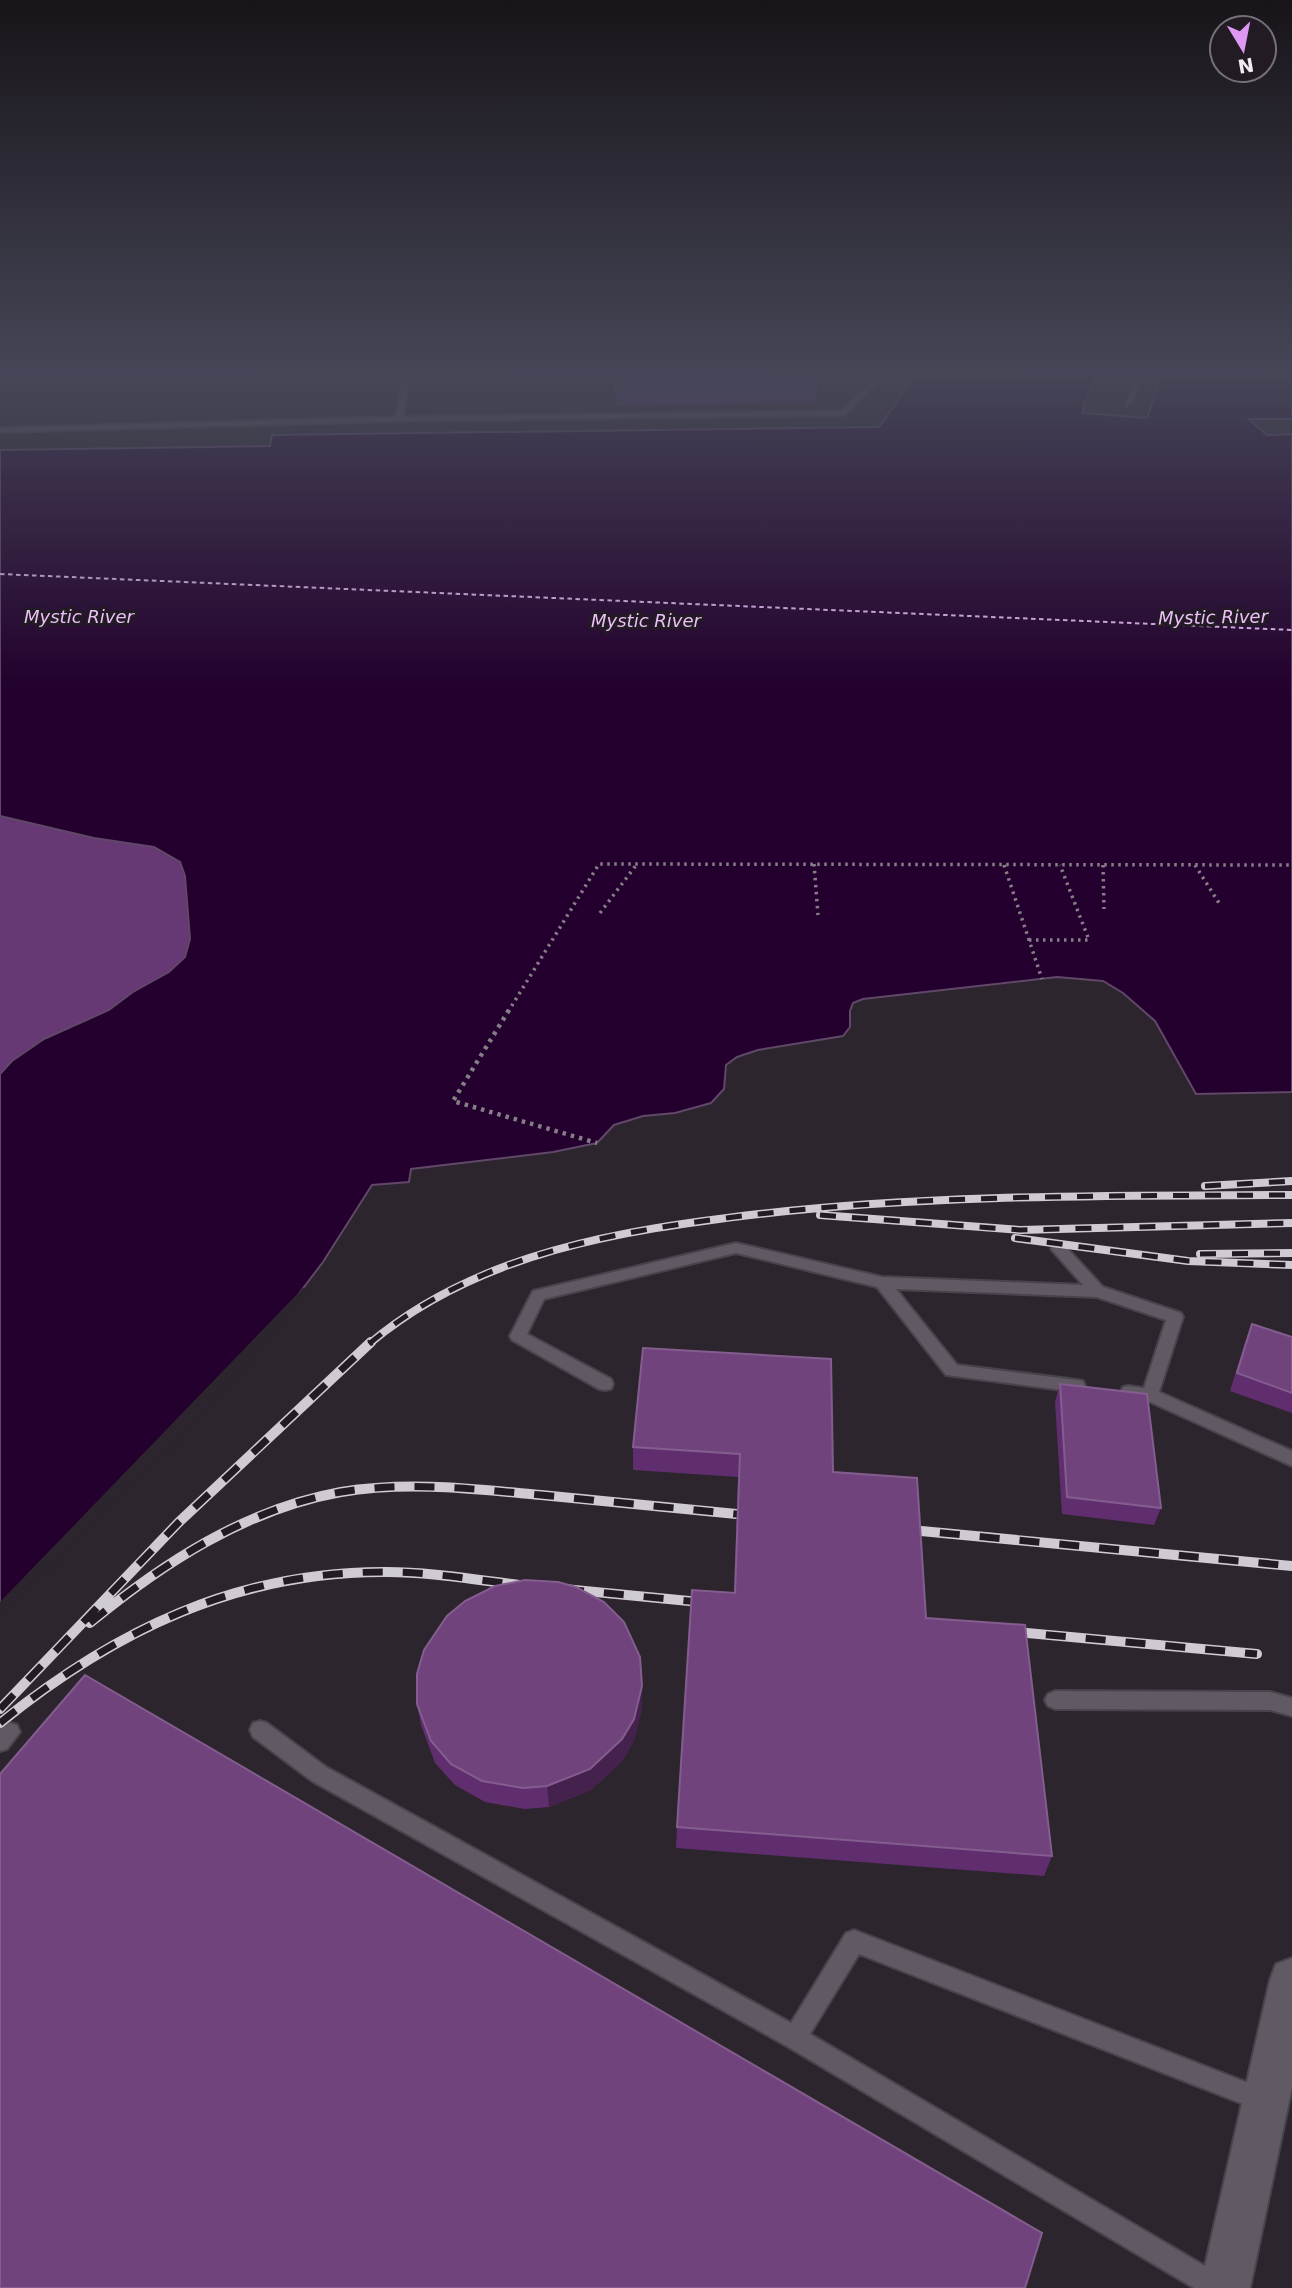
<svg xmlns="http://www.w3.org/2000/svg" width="1292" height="2288" font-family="'DejaVu Sans',sans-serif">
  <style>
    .green { fill: #673974 }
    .water { fill: #23002d; stroke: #614768; stroke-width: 2 }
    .pier { fill: #2c252e }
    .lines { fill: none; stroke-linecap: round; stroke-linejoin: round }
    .ferry { stroke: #ecbff9; stroke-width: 2; stroke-dasharray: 4.5 3.5; stroke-linecap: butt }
    .service-casing { stroke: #49434b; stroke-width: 4 }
    .minor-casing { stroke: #49434b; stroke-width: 4 }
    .path-far1 { stroke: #857e87; stroke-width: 3.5; stroke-dasharray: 2.5 4.5; stroke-linecap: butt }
    .path { stroke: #857e87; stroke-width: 4.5; stroke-dasharray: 3.5 5; stroke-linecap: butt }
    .service { fill: #615964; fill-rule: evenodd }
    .minor { fill: #615964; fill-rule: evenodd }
    .rail-far1-casing { stroke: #d0cbd2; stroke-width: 8 }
    .rail-casing { stroke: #d0cbd2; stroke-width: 10 }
    .rail-far1 { stroke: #221b24; stroke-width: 5; stroke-dasharray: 16; stroke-linecap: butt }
    .rail { stroke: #221b24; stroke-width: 7; stroke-dasharray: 20; stroke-linecap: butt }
    .wall { fill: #602e6e }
    .shaded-wall { fill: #45224e }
    .building { fill: #70437c; stroke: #845d8f; stroke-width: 2 }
    .labels { text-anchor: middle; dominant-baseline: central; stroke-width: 6; stroke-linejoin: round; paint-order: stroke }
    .far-water-label { font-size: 18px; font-style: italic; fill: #ecbff9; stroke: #221b24 }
  </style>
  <rect width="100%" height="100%" fill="#2c252e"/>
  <!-- green -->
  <path class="green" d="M0 816 94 838 154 847 180 862 185 876 190 939 185 957 169 972 133 992 109 1010 44 1039 0 1074Z"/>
  <!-- water -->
  <path class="water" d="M919 371H1098L1084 403 1083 413 1147 418 1163 371H1292V419H1249L1267 435 1292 434V1092L1196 1094 1155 1021 1123 993 1103 981 1057 977 863 999 853 1003 850 1011V1027L843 1036 758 1050 737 1057 726 1065 724 1089 711 1103 675 1113 643 1116 614 1125 597 1143 553 1152 411 1169 409 1182 372 1185 323 1262 269 1333 0 1606V1074L12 1061 44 1039 109 1010 133 992 169 972 185 957 190 939 185 876 180 862 154 847 94 838 0 816V450L270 446 272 435 879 427Z"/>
  <!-- pier -->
  <path class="pier" d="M303 1288 306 1289 272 1335 171 1448 120 1492 50 1568 0 1610V1602Z"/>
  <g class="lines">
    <!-- ferry -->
    <path class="ferry" d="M0 574 1292 630"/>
    <defs>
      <path id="service" d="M405 371H517L514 373 410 375 403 417 842 411 884 371H890L844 415 399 421 0 432V428L396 417Z
        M1138 371H1144L1131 404 1126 405Z
        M736 1243 882 1277 1083 1285 1051 1249 1054 1245H1064L1103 1287 1181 1313 1183 1317 1159 1392 1292 1451V1466L1148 1401 1123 1397 1121 1392 1123 1387 1129 1386 1144 1388 1166 1320 1097 1297 896 1289 957 1365 1077 1380 1083 1381 1085 1386 1083 1391 1077 1392 946 1375 877 1287 736 1253 544 1299 527 1334 611 1379 613 1384 611 1389 605 1390 599 1389 512 1340 510 1336 533 1291Z
        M1055 1691 1270 1692 1292 1698V1716L1270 1710 1055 1709 1048 1706 1045 1700 1048 1694Z
        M260 1721 267 1723 326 1767 791 2023 846 1933 854 1930 1269 2091 1273 2099 1269 2107 1261 2111 859 1954 810 2034 1227 2279 1231 2288H1194L785 2045 312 1781 253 1737 250 1730 253 1723Z
        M10 1723 17 1725 20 1732 7 1749 0 1751V1728Z"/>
      <path id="minor" d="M1292 1958V2087L1250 2288H1200L1270 1980 1276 1964Z"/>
    </defs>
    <!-- service casing -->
    <use href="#service" class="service-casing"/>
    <!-- minor casing -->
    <use href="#minor" class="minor-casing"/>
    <!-- path-far1 -->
    <path class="path-far1" d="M814 864 818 915
      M1004 865 1042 979
      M1103 865 1104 909
      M1195 865 1219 903
      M600 913 637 864
      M1029 940H1089L1060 865
      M508 1012 599 864 1292 865"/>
    <!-- path -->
    <path class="path" d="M509 1010 453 1101 597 1143"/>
    <!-- service -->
    <use href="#service" class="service"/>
    <!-- minor -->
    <use href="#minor" class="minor"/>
    <defs>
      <path id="rail-far1" d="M1205 1186 1292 1181
        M820 1215 1020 1230 1292 1223
        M1015 1238 1188 1261 1292 1265
        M1200 1254 1292 1253
        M369 1344C478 1252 622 1230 759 1214 936 1194 1114 1196 1292 1195"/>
      <path id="rail" d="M900 1529 1292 1566
        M564 1589 710 1603
        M90 1623C163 1563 246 1509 341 1492 408 1481 474 1489 541 1495 613 1502 685 1509 757 1516
        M1006 1631 1257 1654
        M0 1709 179 1522 371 1342
        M0 1723C114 1631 237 1571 387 1572 434 1572 482 1581 529 1586"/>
    </defs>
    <!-- rail-far1 casing -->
    <use href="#rail-far1" class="rail-far1-casing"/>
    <!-- rail casing -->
    <use href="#rail" class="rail-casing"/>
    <!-- rail-far1 -->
    <use href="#rail-far1" class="rail-far1"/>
    <!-- rail -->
    <use href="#rail" class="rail"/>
  </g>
  <!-- wall -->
  <path class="wall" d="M613 371 817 388 816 403 615 405Z
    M1252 1324 1292 1337V1413L1230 1391 1245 1342Z
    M643 1348 833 1472 926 1618 1052 1856 1044 1876 676 1848 677 1827 734 1593 738 1477 633 1470V1447Z
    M1060 1384 1161 1508 1154 1525 1062 1514 1055 1402Z
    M642 1686V1708L634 1740 623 1760 591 1790 549 1807 525 1809 485 1802 455 1785 435 1763 421 1725 417 1704Z"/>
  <!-- shaded-wall -->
  <path class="shaded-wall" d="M642 1686V1708L634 1740 623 1760 591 1790 549 1807 547 1786Z"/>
  <!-- building -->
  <path class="building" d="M613 371H810L817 388 615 390Z
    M1252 1324 1292 1337V1393L1237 1373Z
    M643 1348 831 1359 833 1472 917 1478 926 1618 1025 1625 1052 1856 677 1827 692 1590 735 1593 740 1454 633 1447Z
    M1060 1384 1147 1394 1161 1508 1067 1497Z
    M525 1580 558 1582 576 1587 604 1602 624 1622 640 1657 642 1686 634 1719 622 1739 590 1769 547 1786 523 1788 482 1781 451 1764 431 1741 417 1704V1674L424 1650 447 1616 465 1601 495 1586Z
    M85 1675 1042 2233 1025 2288H0V1774Z"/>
  <!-- sky -->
  <linearGradient id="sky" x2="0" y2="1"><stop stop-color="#181419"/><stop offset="0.54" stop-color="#454657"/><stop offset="1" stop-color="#454657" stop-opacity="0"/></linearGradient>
  <rect width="1292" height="691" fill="url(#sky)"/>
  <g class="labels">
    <!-- far-water labels -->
    <g class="far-water-label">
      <text x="79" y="616">Mystic River</text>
      <text transform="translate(1213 617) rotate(-1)">Mystic River</text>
      <text x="646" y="620">Mystic River</text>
    </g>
  </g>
  <!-- north arrow -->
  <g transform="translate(1243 49) rotate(170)"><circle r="33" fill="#221b24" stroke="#756f77" stroke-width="2"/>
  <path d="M0-5L12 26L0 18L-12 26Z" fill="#de98f3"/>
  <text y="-10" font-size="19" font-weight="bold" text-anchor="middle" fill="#f1ecf3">N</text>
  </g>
</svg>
